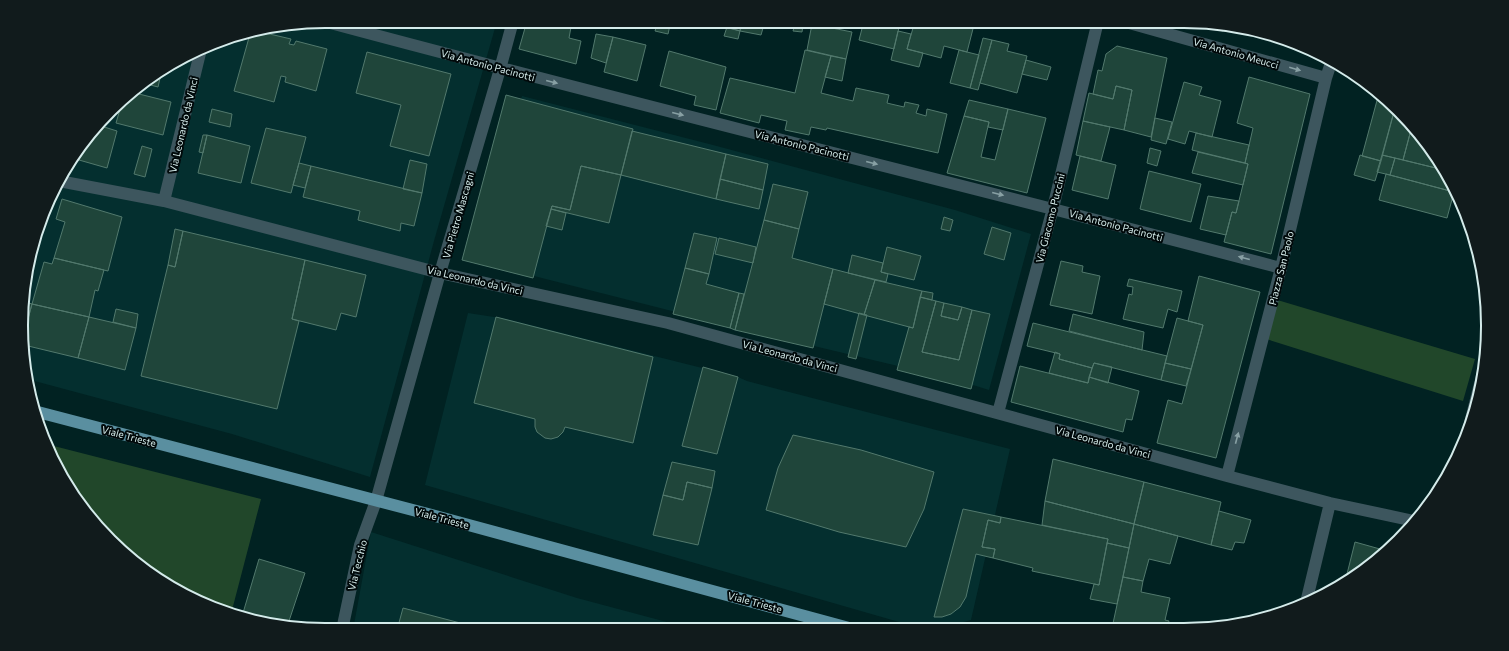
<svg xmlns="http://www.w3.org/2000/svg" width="1509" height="651" font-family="Commissioner,sans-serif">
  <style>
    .built { fill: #042f2f }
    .green { fill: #21472a }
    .building { fill: #1f453a; stroke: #52796d }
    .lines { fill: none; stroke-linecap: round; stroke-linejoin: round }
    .minor { stroke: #3d565e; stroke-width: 12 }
    .major { stroke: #5a8fa0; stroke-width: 12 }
    .oneway { fill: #88a0a4 }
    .labels { text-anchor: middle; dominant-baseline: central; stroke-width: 4; stroke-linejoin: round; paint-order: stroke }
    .street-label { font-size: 10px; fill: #d4ebea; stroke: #00090a }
    .rim { fill: none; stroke: #d4ebea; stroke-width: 2 }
  </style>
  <rect width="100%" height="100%" fill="#012222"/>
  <!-- built -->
  <path class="built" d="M326 21H497L434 241 370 477 232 434 27 379 24 365 27 266 62 173 125 96 173 62 227 37Z
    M506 95 521 99 522 96 713 145 955 210 1031 234 989 390 973 385 971 389 897 370 898 366 814 346 813 348 735 330V327L534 276 533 278 462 260Z
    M468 313 507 319 738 377 747 381 1010 449 971 620 941 628H926L906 624 425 485Z
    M371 532 577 598 693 629 353 630Z"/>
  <!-- green -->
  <path class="green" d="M1274 299 1475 359 1463 401 1263 338Z
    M46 444 261 499 231 614 173 589 125 555 62 478Z"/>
  <!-- building -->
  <path class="building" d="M527 21H544L571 27 569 38 581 41 576 64 519 49Z
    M658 21H671L668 34 655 31Z
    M701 21H742L740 31Z
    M742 21H765L761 35 740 31Z
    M864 21H876L892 25 893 22 900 23 894 49 859 40Z
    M915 21H975L967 52 944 46 941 58 907 49Z
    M1186 21 1224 28 1223 31Z
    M795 24 803 25 802 32 793 31Z
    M812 24 852 32 846 59 807 50Z
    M727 27 740 31 738 39 724 36Z
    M898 31 911 34 907 49 923 53 919 67 891 60Z
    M261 32 291 39 289 44 294 45 296 41 327 49 316 91 285 82 286 77 281 76 274 102 234 91 250 34Z
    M596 34 613 37 606 63 591 58Z
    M1275 36 1282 37 1311 51 1273 41Z
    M613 37 646 45 637 81 604 72Z
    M983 38 992 40 978 90 970 88Z
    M992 40 1009 44 1007 51 1027 56 1017 93 980 83Z
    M1117 46 1167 58 1151 137 1124 130 1132 90 1116 86 1113 99 1093 94 1098 70 1102 71 1106 54Z
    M805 50 831 56 821 93 853 101 856 88 889 95 887 103 891 104 904 107 905 102 919 105 916 113 926 116 927 109 947 114 938 153 827 128 826 130 811 127 809 135 785 130 787 121 761 115 759 123 720 113 730 78 795 93Z
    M959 50 979 55 970 88 950 83Z
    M669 51 726 67 716 110 694 105 696 96 660 86Z
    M367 52 451 74 429 156 390 146 401 105 356 93Z
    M831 56 846 59 842 81 825 77Z
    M1026 60 1051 67 1047 80 1022 74Z
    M162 70 158 87 143 83Z
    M1249 77 1310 94 1271 254 1224 242 1232 212 1236 213 1248 164 1245 163 1253 128 1237 123Z
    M1184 82 1202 87 1199 95 1221 101 1212 137 1189 131 1185 144 1168 139Z
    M1116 86 1132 90 1124 130 1083 121 1089 93 1113 99Z
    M131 92 171 102 163 135 116 123 123 99Z
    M1379 93 1395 108 1381 161 1362 156Z
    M506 95 633 129 621 175 581 166 570 210 552 206 533 278 462 260Z
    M969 100 1008 109 1003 130 988 127 989 122 964 116Z
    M1395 108 1412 126 1403 160 1382 155Z
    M212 109 232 114 230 127 209 122Z
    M1008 109 1046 118 1027 193 947 173 964 116 989 122 981 157 995 160Z
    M1155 118 1172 122 1166 144 1151 140Z
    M1083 121 1110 127 1101 161 1076 155Z
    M101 126 117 131 107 168 79 160 81 149Z
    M1412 126 1425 140 1444 170 1403 160Z
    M266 128 306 137 291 193 251 183Z
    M632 131 726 154 716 199 621 175Z
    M1196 133 1249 145 1245 163 1192 150Z
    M203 135H207L203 153 199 152Z
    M207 135 250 146 241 183 198 173Z
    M142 146 152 149 145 177 134 174Z
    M1150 148 1161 151 1157 166 1147 163Z
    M1198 152 1248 164 1243 185 1192 173Z
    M726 154 768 164 763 190 720 179Z
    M1360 155 1381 161 1375 181 1354 175Z
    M1382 155 1395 158 1390 175 1377 172Z
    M1080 156 1116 165 1108 199 1072 190Z
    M1395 158 1444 170 1452 183 1450 191 1390 175Z
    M410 160 427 164 422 193 403 189Z
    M299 163 311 166 305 188 293 185Z
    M311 166 422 193 414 226 401 223 400 231 358 220 360 211 303 197Z
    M581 166 621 175 609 223 551 209 552 206 570 210Z
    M1149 171 1201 184 1191 222 1140 209Z
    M1386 174 1454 192 1447 218 1379 200Z
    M720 179 763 190 759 209 716 199Z
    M773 184 808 192 799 229 764 220Z
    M1208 196 1239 201 1236 213 1232 212 1226 235 1200 229Z
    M62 199 122 217 108 271 54 258 65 222 56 219Z
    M551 209 566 213 562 230 546 226Z
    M944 217 953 220 950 231 941 229Z
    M45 219 26 283 27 266Z
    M764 220 799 229 792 258 833 269 813 348 735 330Z
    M992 227 1011 233 1004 260 984 254Z
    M175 229 183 231 175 267 168 265Z
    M183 231 305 260 292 319 299 321 277 409 141 376 168 265 175 267Z
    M694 233 717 238 709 274 685 268Z
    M719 238 756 247 753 263 715 254Z
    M887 247 921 256 914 280 881 272Z
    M852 255 883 263 881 272 888 274 886 282 848 273Z
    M54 258 104 270 98 291 95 290 89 317 32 304 44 262 52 264Z
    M305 260 366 275 356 317 341 313 336 330 292 319Z
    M1061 261 1083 266 1082 272 1100 276 1092 314 1050 305Z
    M685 268 709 274 706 284 739 293 730 328 673 314Z
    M833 269 875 280 864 315 824 304Z
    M1199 276 1260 292 1216 458 1157 443 1168 400 1182 404 1203 325 1188 321Z
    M1129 279 1182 291 1177 312 1168 309 1163 328 1123 319 1129 294 1132 295 1133 287 1127 286Z
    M875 280 922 291 913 328 864 315Z
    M922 291 933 293 932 300 920 297Z
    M739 293 744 294 735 330 730 328Z
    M920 297 936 301 922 352 959 360 972 310 990 314 971 389 897 370 909 327 913 328Z
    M936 301 944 303 941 316 958 320 962 307 972 310 959 360 922 352Z
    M26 302 32 304 25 330Z
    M944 303 962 307 958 320 941 316Z
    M32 304 89 317 78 358 24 345 25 330Z
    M116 309 138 314 136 328 113 322Z
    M859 313 867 315 856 359 848 357Z
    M1073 314 1144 332 1142 350 1069 331Z
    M89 317 136 328 125 370 78 358Z
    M496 317 653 357 633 443 565 427 563 432 558 437 551 439 545 438 537 432 535 427V419L474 403Z
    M1177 318 1203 325 1191 369 1165 363Z
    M1033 323 1167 356 1161 380 1094 363 1092 368 1059 359 1060 354 1027 346Z
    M1055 352 1060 354 1059 359 1092 368 1088 383 1049 373Z
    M1094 363 1112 367 1108 383 1089 377Z
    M1165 363 1191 369 1186 386 1161 380Z
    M1020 366 1088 383 1089 377 1139 391 1132 420 1126 419 1123 432 1011 402Z
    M703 367 738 377 717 454 682 446Z
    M793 435 861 450 934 472 924 509 906 547 839 532 766 510 778 468Z
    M1053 459 1144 482 1134 524 1045 501Z
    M672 462 715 471 712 488 687 482 683 500 663 495Z
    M687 482 712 488 698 545 653 535 663 495 683 500Z
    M1144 482 1221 502 1211 545 1134 524Z
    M1045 501 1134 524 1129 548 1107 543 1108 539 1042 525Z
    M963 509 1001 517 1000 523 988 520 982 547 995 549 993 558 976 554 966 597 960 607 951 614 942 617H934Z
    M1219 511 1251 520 1244 543 1235 542 1232 550 1211 545Z
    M1001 517 1108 539 1099 585 1032 571 1033 568 993 558 995 549 982 547 988 520 1000 523Z
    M1134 524 1178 536 1170 564 1149 559 1143 581 1123 577Z
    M1355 542 1387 551 1384 555 1346 578Z
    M1107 543 1129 548 1117 604 1090 599 1094 584 1099 585Z
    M259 559 305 573 288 624 270 621 243 613Z
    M1123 577 1143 581 1141 592 1170 598 1165 620 1169 621 1167 628H1112Z
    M403 608 487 630H397Z"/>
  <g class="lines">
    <!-- minor -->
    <path class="minor" d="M323 21C642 107 962 184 1281 268
      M1122 21 1326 78
      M201 49 164 201 440 273 668 323 1227 476 1330 503 1414 521
      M59 181 164 201
      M998 413 1053 208 1098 21
      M1468 431 1485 364
      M1227 476 1281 268 1326 78 1332 60
      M1306 603 1330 503
      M342 630 360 545 376 501 440 273 500 69 513 21"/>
    <!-- major -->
    <path class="major" d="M34 411 428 514 849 628"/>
  </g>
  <!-- one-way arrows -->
  <defs><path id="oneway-solid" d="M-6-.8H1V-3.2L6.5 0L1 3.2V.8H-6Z"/></defs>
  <g class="oneway">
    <use href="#oneway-solid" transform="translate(1295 69) rotate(16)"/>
    <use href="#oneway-solid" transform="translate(552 82) rotate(14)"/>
    <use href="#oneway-solid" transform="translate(678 114) rotate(14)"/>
    <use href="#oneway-solid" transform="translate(872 163) rotate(14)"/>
    <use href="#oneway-solid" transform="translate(998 194) rotate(14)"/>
    <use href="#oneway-solid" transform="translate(1244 258) rotate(-165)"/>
    <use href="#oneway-solid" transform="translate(1237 438) rotate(-75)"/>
  </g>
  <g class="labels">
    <!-- street labels -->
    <g class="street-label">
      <text transform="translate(1236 53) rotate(16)">Via Antonio Meucci</text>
      <text transform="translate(488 65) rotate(15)">Via Antonio Pacinotti</text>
      <text transform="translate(183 125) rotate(-77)">Via Leonardo da Vinci</text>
      <text transform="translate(802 145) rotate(14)">Via Antonio Pacinotti</text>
      <text transform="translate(458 215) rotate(-74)">Via Pietro Mascagni</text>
      <text transform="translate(1050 218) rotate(-76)">Via Giacomo Puccini</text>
      <text transform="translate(1116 225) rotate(15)">Via Antonio Pacinotti</text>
      <text transform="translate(1281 268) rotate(-76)">Piazza San Paolo</text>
      <text transform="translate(475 280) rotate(13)">Via Leonardo da Vinci</text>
      <text transform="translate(790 356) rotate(15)">Via Leonardo da Vinci</text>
      <text transform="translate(129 436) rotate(15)">Viale Trieste</text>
      <text transform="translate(1103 442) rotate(15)">Via Leonardo da Vinci</text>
      <text transform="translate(442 518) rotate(15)">Viale Trieste</text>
      <text transform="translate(357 565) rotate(-76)">Via Tecchio</text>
      <text transform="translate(755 602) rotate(15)">Viale Trieste</text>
    </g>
  </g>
  <!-- crop -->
  <path d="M0 0H1509V651H0ZM325 28H1184A297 297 0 0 1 1481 325V326A297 297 0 0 1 1184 623H325A297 297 0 0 1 28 326V325A297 297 0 0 1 325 28Z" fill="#111b1c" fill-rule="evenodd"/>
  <path class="rim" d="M325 28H1184A297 297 0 0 1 1481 325V326A297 297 0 0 1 1184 623H325A297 297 0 0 1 28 326V325A297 297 0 0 1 325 28Z"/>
</svg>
